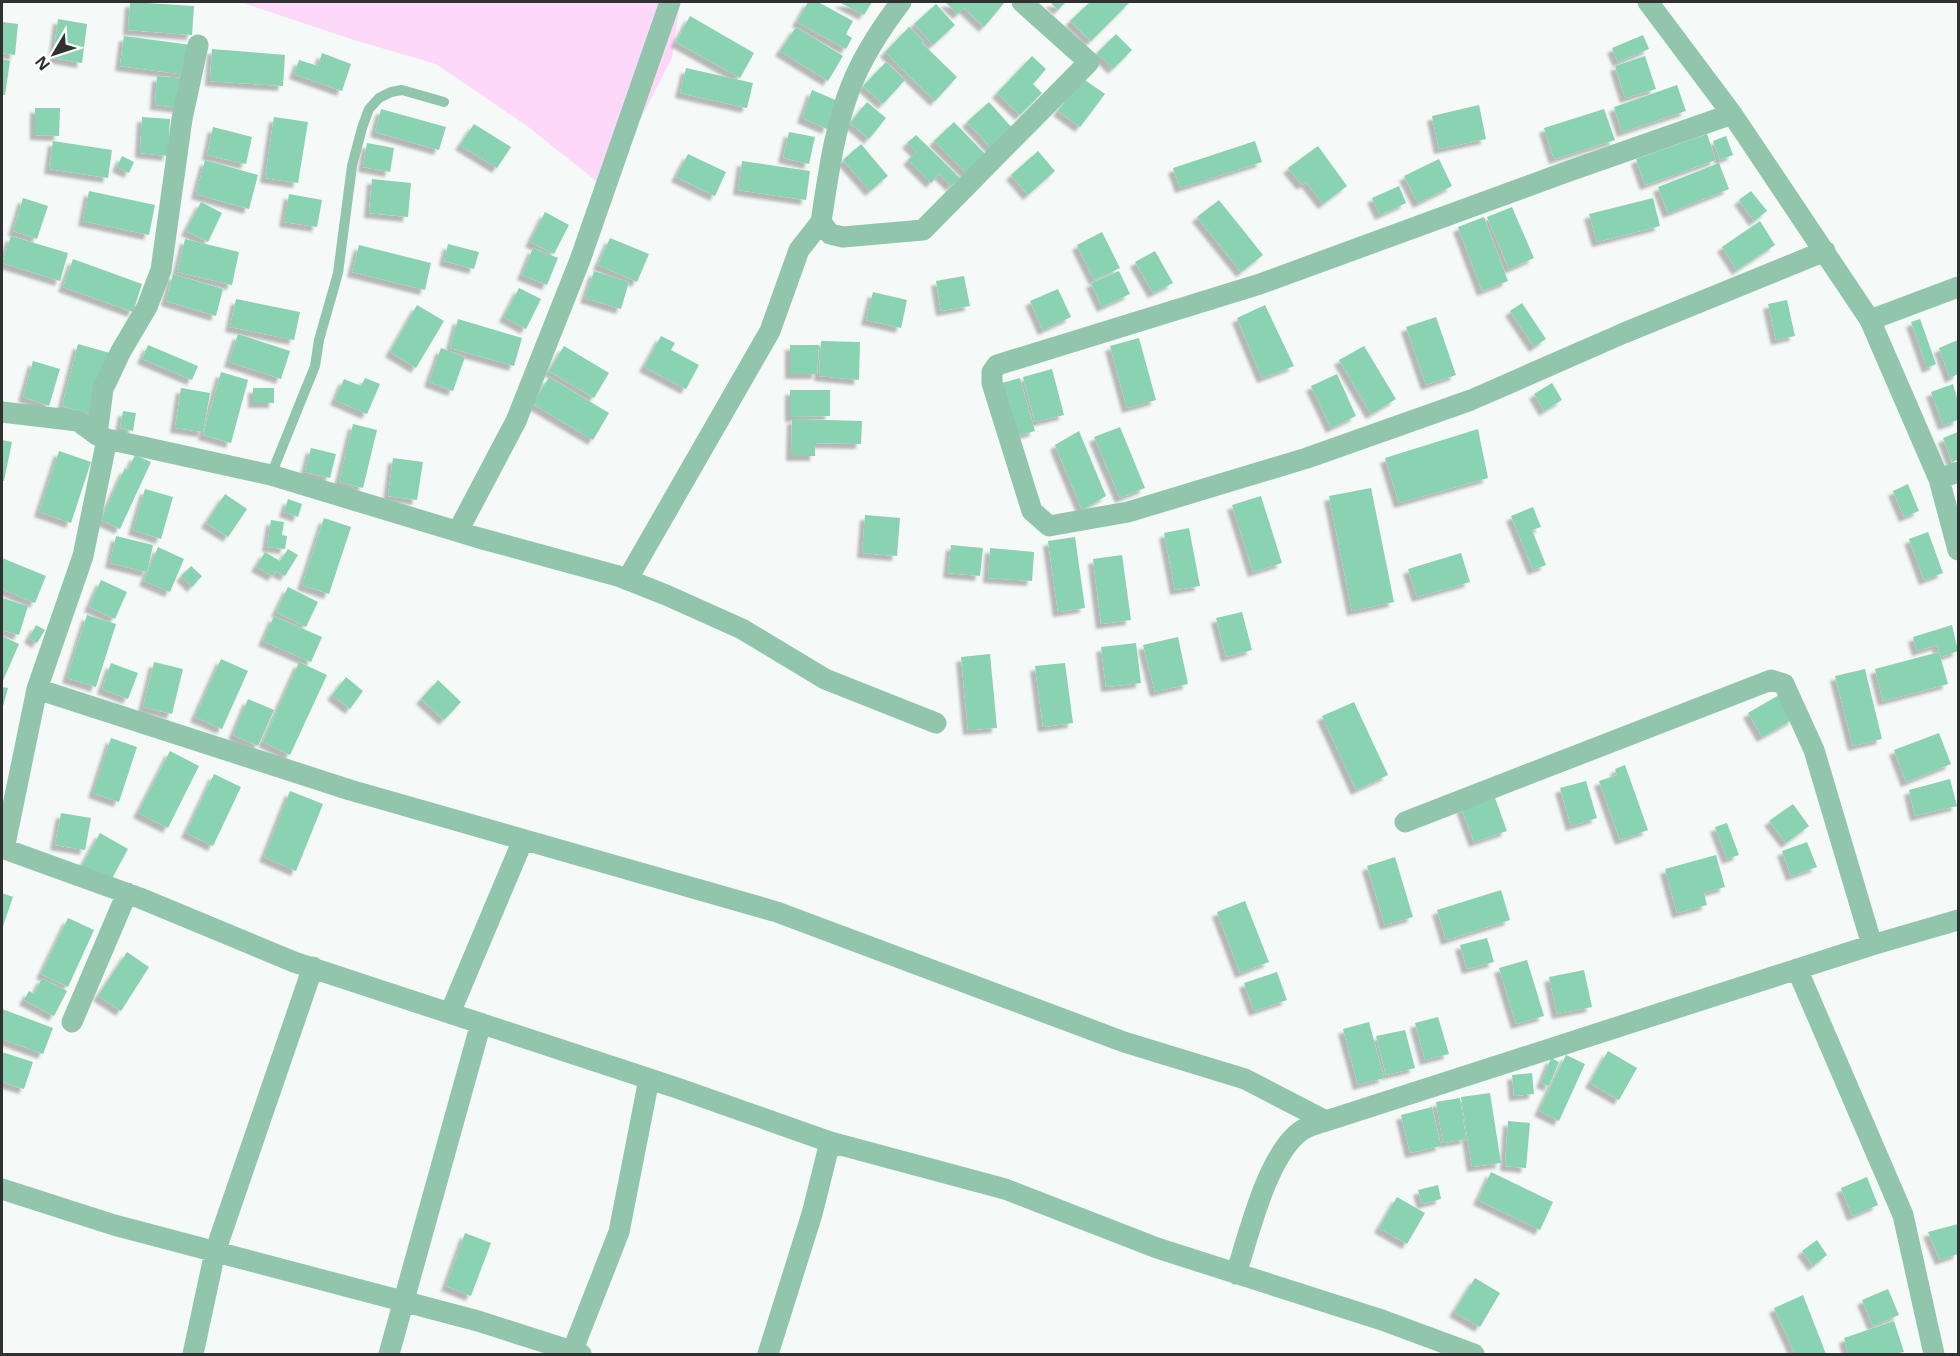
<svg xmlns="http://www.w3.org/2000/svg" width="1960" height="1356" font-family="'Noto Sans',sans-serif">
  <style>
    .green { fill: #fed8f9 }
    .building { fill: #89d2b2; filter: url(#shadow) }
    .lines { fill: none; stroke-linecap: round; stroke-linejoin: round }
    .lane { stroke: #91c6ad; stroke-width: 10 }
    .street { stroke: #91c6ad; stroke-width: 21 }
  </style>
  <defs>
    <filter id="shadow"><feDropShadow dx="-5" dy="5" stdDeviation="1.5" flood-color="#0004"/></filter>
  </defs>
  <rect width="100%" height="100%" fill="#f5f9f7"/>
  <!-- green -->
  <path class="green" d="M240 2H680L672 58 605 188 527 126 436 64 354 40Z"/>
  <!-- building -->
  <path class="building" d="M130 2 194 6 192 35 128 30Z
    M808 2H818L853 21 846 34 852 38 846 49 797 22Z
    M839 2H872L864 15Z
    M945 2H1005L984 27 964 8 958 14Z
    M1050 2H1066L1058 10Z
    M1090 2H1130L1091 41 1070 21Z
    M936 4 955 25 933 45 914 24Z
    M690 16 754 53 740 78 676 42Z
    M58 19 87 24 82 63 53 58Z
    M2 22 18 24 15 55 2 53Z
    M796 27 843 56 828 81 780 51Z
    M909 27 924 41 922 43 957 77 935 101 885 52Z
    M1116 34 1132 50 1113 69 1097 53Z
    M1643 35 1649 49 1618 62 1612 48Z
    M124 36 191 45 187 75 120 66Z
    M212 49 285 55 283 86 210 81Z
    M322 53 351 64 342 91 294 74 299 60 318 66Z
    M1032 56 1046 69 1033 84 1042 93 1020 115 997 93Z
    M1645 56 1656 89 1625 98 1615 66Z
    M2 59 10 61 5 95H2Z
    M886 62 905 80 883 104 863 86Z
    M686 68 753 83 747 108 680 93Z
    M157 76 185 78 182 108 155 105Z
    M1082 78 1105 94 1080 127 1058 111Z
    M1677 85 1686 111 1622 132 1614 107Z
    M812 90 838 101 827 129 802 118Z
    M867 102 886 118 869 139 850 123Z
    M989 102 1014 130 992 149 967 122Z
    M1479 105 1486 139 1439 149 1432 116Z
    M35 108H60L59 136 35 135Z
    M381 109 446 127 439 150 375 132Z
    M1604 109 1615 140 1554 159 1544 128Z
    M142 117 170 119 168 156 140 153Z
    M274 117 308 122 298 183 265 178Z
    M954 122 989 158 970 177 934 141Z
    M474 124 511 147 497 168 460 145Z
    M213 127 252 137 246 164 207 155Z
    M789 132 815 137 809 164 783 158Z
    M1707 134 1716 160 1645 185 1636 159Z
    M916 135 960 178 951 186 939 174 931 183 908 160 916 152 907 143Z
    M1726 136 1733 155 1720 160 1713 141Z
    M53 141 112 150 108 178 49 169Z
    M1255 141 1262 162 1180 188 1173 168Z
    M367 143 394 148 390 172 363 167Z
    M861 144 888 176 870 191 843 160Z
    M1318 146 1347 186 1323 204 1306 182 1302 185 1288 168Z
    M1038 151 1055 171 1028 195 1011 175Z
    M688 154 726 172 715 196 676 177Z
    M122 156 134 162 129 173 117 167Z
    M1439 159 1452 186 1418 203 1404 176Z
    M205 160 258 175 249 209 196 194Z
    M742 161 810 171 806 200 738 190Z
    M1719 163 1729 189 1668 213 1658 187Z
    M372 179 411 183 408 217 369 213Z
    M1399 186 1406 203 1380 215 1372 198Z
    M89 191 155 205 149 235 83 221Z
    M1751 191 1767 211 1754 221 1739 200Z
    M289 194 322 200 317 227 284 222Z
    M23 198 48 206 37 239 13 231Z
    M1653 198 1660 226 1597 242 1589 214Z
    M1219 200 1263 255 1241 272 1197 217Z
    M201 202 222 213 208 242 186 231Z
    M1512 207 1534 258 1509 269 1487 217Z
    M545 212 569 225 554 254 530 242Z
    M1484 217 1508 281 1482 291 1458 227Z
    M1760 221 1775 245 1737 270 1722 247Z
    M1102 232 1120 268 1094 280 1077 245Z
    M11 236 68 253 60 281 2 263Z
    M610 238 649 254 637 282 598 265Z
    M185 239 239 252 232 285 177 272Z
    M448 244 479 252 474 269 444 261Z
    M359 245 431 263 425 290 352 272Z
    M533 248 558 258 547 285 522 275Z
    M1155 251 1173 283 1153 293 1135 262Z
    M73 259 142 284 133 312 63 287Z
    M594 271 629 282 621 309 585 298Z
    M1119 271 1130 294 1102 307 1091 283Z
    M173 274 223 289 216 316 166 301Z
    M964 276 970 306 941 311 936 281Z
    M519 288 541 299 526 329 504 317Z
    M1058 289 1071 317 1043 330 1030 301Z
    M873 292 907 300 901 328 866 320Z
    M236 299 300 312 294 340 230 327Z
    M1787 300 1795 336 1776 340 1768 304Z
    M1522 303 1546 339 1534 347 1510 311Z
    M417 305 444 321 416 368 390 352Z
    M1265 305 1294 366 1262 378 1237 318Z
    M1436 317 1456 375 1426 385 1406 327Z
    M458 319 522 338 514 366 450 348Z
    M1920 319 1936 364 1927 368 1911 322Z
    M238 334 290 351 281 379 229 362Z
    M661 336 675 343 671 350 699 365 686 389 644 367Z
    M1139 338 1156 400 1127 408 1110 346Z
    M1958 340V374L1950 378 1939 348Z
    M821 341 860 342 859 380 819 376Z
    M78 344 110 353 94 415 62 406Z
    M148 345 198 366 192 380 142 359Z
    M790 345H819L817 374H790Z
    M564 346 609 373 594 398 549 371Z
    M1364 346 1396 399 1371 414 1339 360Z
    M441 348 465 357 453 391 429 382Z
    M33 361 60 369 49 406 23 397Z
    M1052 369 1064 415 1035 422 1023 377Z
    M221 372 248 380 231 443 203 435Z
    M1337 374 1356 416 1331 428 1311 386Z
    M549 377 609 413 593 440 533 404Z
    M365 378 380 384 367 414 335 400 344 379 361 386Z
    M1020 378 1035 431 1014 437 998 384Z
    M1552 383 1562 400 1544 411 1534 394Z
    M1953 384 1958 401V420L1943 425 1931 392Z
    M181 388 210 393 203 432 175 428Z
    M253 388H274V403H253Z
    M790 390H830V416L790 417Z
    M123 411 136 413 133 431 120 428Z
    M792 419 862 421 861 444 815 443V456H791Z
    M353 424 377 430 363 488 339 482Z
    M1120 427 1145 488 1120 498 1094 437Z
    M1478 429 1488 478 1399 503 1385 458Z
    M1079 431 1106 496 1082 510 1055 445Z
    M1958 432V460L1952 462 1943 438Z
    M2 440 12 442 4 481H2Z
    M311 448 336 454 330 478 305 472Z
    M59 451 91 462 71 523 39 512Z
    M135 455 151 462 120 529 101 520 125 468 128 470Z
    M393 458 423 462 417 500 388 496Z
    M1908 484 1919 511 1904 517 1893 491Z
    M1371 488 1394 602 1352 611 1329 496Z
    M145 489 173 497 161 539 133 530Z
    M225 494 247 509 228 537 206 523Z
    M1261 496 1282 563 1253 572 1232 505Z
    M288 499 302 504 298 517 284 512Z
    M1533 507 1541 527 1532 530 1546 565 1533 570 1511 516Z
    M865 515 900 518 897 556 862 553Z
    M324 518 351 527 329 594 302 585Z
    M271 520 284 522 282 535 287 536 285 549 267 547Z
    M1189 528 1200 586 1175 590 1164 533Z
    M1928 532 1943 573 1924 580 1909 539Z
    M116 536 153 545 147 572 110 563Z
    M1075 537 1085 608 1058 612 1048 541Z
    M951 545 983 548 980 576 948 573Z
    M158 547 184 559 170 592 144 581Z
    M990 548 1034 552 1032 581 988 578Z
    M288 549 298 555 285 576 276 571 273 576 256 567 265 552 280 561Z
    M1461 553 1470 582 1417 597 1408 569Z
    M1122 555 1131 620 1101 624 1093 559Z
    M2 558 46 576 35 603 2 589Z
    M191 566 202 576 192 587 181 576Z
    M101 580 127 592 115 619 89 607Z
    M288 587 318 602 306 627 276 612Z
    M2 598 28 606 19 635 2 630Z
    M1242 612 1252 650 1226 657 1216 618Z
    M87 615 116 624 96 687 67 678Z
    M274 616 322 637 311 662 263 641Z
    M36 625 45 630 37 643 29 638Z
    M1952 625 1958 651 1941 657 1937 645 1917 651 1913 637Z
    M2 636 19 644 2 683Z
    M1178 637 1188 684 1155 692 1143 645Z
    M1136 643 1141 683 1106 687 1101 647Z
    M1939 652 1948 684 1883 701 1875 669Z
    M990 654 997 728 968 730 961 657Z
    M221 659 248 671 222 729 195 717Z
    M154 662 183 669 172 714 143 707Z
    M299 662 327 675 290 755 263 742Z
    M111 663 138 673 128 699 102 689Z
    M1065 663 1073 723 1043 727 1035 666Z
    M1865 669 1882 739 1853 746 1835 676Z
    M346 677 363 691 350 709 332 695Z
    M438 680 461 702 444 720 421 699Z
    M2 687 8 688 2 710Z
    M1779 695 1794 719 1762 737 1748 713Z
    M248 699 274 710 258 746 233 735Z
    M1354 702 1388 775 1356 790 1322 716Z
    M1939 733 1951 764 1906 782 1894 750Z
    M111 738 137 747 119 802 93 793Z
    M170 751 199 766 168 828 138 813Z
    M1625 765 1648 830 1620 840 1599 781 1617 775 1615 769Z
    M214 774 241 787 213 846 186 833Z
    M1950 779 1957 806 1915 816 1909 790Z
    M1586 781 1597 818 1571 826 1560 788Z
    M290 791 323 804 296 871 264 857Z
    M1494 795 1507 831 1474 842 1461 807Z
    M1793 804 1809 826 1786 843 1769 821Z
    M61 813 91 818 85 850 55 845Z
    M1727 823 1739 855 1727 859 1715 827Z
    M100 833 128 849 109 884 81 868Z
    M1807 842 1817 867 1791 876 1782 851Z
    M1716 855 1725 887 1704 893 1707 905 1677 913 1665 869Z
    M1395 857 1413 917 1385 925 1367 866Z
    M1501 890 1510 920 1446 940 1437 910Z
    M2 893 13 897 2 929Z
    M1245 901 1269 962 1240 973 1217 912Z
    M68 918 94 930 68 987 41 974Z
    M1487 938 1494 962 1467 969 1460 945Z
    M127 952 149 967 121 1011 98 996Z
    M1527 960 1544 1016 1516 1024 1499 968Z
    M1584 970 1592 1007 1557 1014 1549 977Z
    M1277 972 1287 1000 1254 1011 1244 983Z
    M42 978 67 991 54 1016 24 1000 29 991 34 994Z
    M2 1009 53 1028 43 1054 2 1039Z
    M1438 1017 1449 1054 1425 1060 1415 1023Z
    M1369 1022 1384 1078 1358 1085 1343 1029Z
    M1405 1030 1415 1068 1386 1075 1376 1036Z
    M1608 1051 1637 1068 1619 1100 1590 1083Z
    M2 1052 33 1062 24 1089 2 1082Z
    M1566 1055 1585 1064 1559 1121 1539 1111Z
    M1551 1058 1559 1062 1549 1086 1541 1083Z
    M1532 1073 1534 1094 1514 1096 1512 1075Z
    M1490 1093 1501 1163 1472 1167 1461 1097Z
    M1460 1098 1466 1139 1443 1143 1436 1102Z
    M1432 1107 1441 1146 1410 1153 1401 1115Z
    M1508 1121 1530 1123 1526 1168 1505 1166Z
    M1491 1172 1553 1202 1540 1230 1478 1200Z
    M1867 1177 1878 1205 1852 1216 1841 1188Z
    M1438 1185 1441 1199 1422 1204 1418 1190Z
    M1397 1197 1425 1213 1407 1244 1379 1228Z
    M1958 1224V1254L1940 1260 1928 1232Z
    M465 1233 491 1243 471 1296 446 1286Z
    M1817 1240 1827 1255 1813 1266 1802 1251Z
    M1475 1278 1500 1293 1480 1327 1454 1312Z
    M1888 1289 1899 1315 1873 1326 1862 1300Z
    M1803 1295 1826 1354H1795L1774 1308Z
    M1894 1321 1904 1352 1894 1354H1848L1844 1338Z"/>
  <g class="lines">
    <!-- lane -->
    <path class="lane" d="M271 475 315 366 319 340 338 273 352 166 362 128 369 109 379 98 391 92 402 90 444 102"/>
    <!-- street -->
    <path class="street" d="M1648 2 1732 114 1870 320 1939 479 1958 550
      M1732 114 1569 171 1260 284 997 365 992 372V383L1032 511 1049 526 1128 512 1307 458 1471 400 1624 333 1825 251
      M821 222C828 177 834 129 851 86 863 56 882 27 901 2
      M1870 320 1958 287
      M2 412 78 421 97 435 107 439 271 475 479 538 618 576 666 595 742 629 825 679 936 723
      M97 435 103 389 121 351 147 307 161 270 182 119 198 45
      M1939 479 1958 472
      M458 531 516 421 580 260 670 2
      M627 580 770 331 799 250 821 222 830 234 843 237 923 230 1089 62 1022 2
      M37 689 350 790 777 912 1124 1042 1245 1079 1326 1121
      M1405 822 1771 680 1784 684 1814 750 1872 945
      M2 848 140 898 294 962 677 1088 830 1142 1005 1189 1157 1248 1382 1320 1474 1354
      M4 849 37 689 83 556 107 439
      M1797 969 1903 1215 1934 1354
      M450 1013 523 840
      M72 1022 127 893
      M2 1189 114 1225 478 1321 581 1354
      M1236 1274C1249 1234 1266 1161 1297 1134 1304 1127 1317 1124 1326 1121L1872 945 1958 920
      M572 1352 619 1232 649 1079
      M193 1354 215 1252 313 967
      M389 1354 481 1023
      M768 1354 812 1214 830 1142"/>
  </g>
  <!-- border -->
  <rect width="1960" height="1356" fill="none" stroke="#303130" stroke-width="6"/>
  <!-- north arrow -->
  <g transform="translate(54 54) rotate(231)" stroke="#ffffff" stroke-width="4.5" paint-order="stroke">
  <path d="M0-4.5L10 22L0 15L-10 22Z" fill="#303130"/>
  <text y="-9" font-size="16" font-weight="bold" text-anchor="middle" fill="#303130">N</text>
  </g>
</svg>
